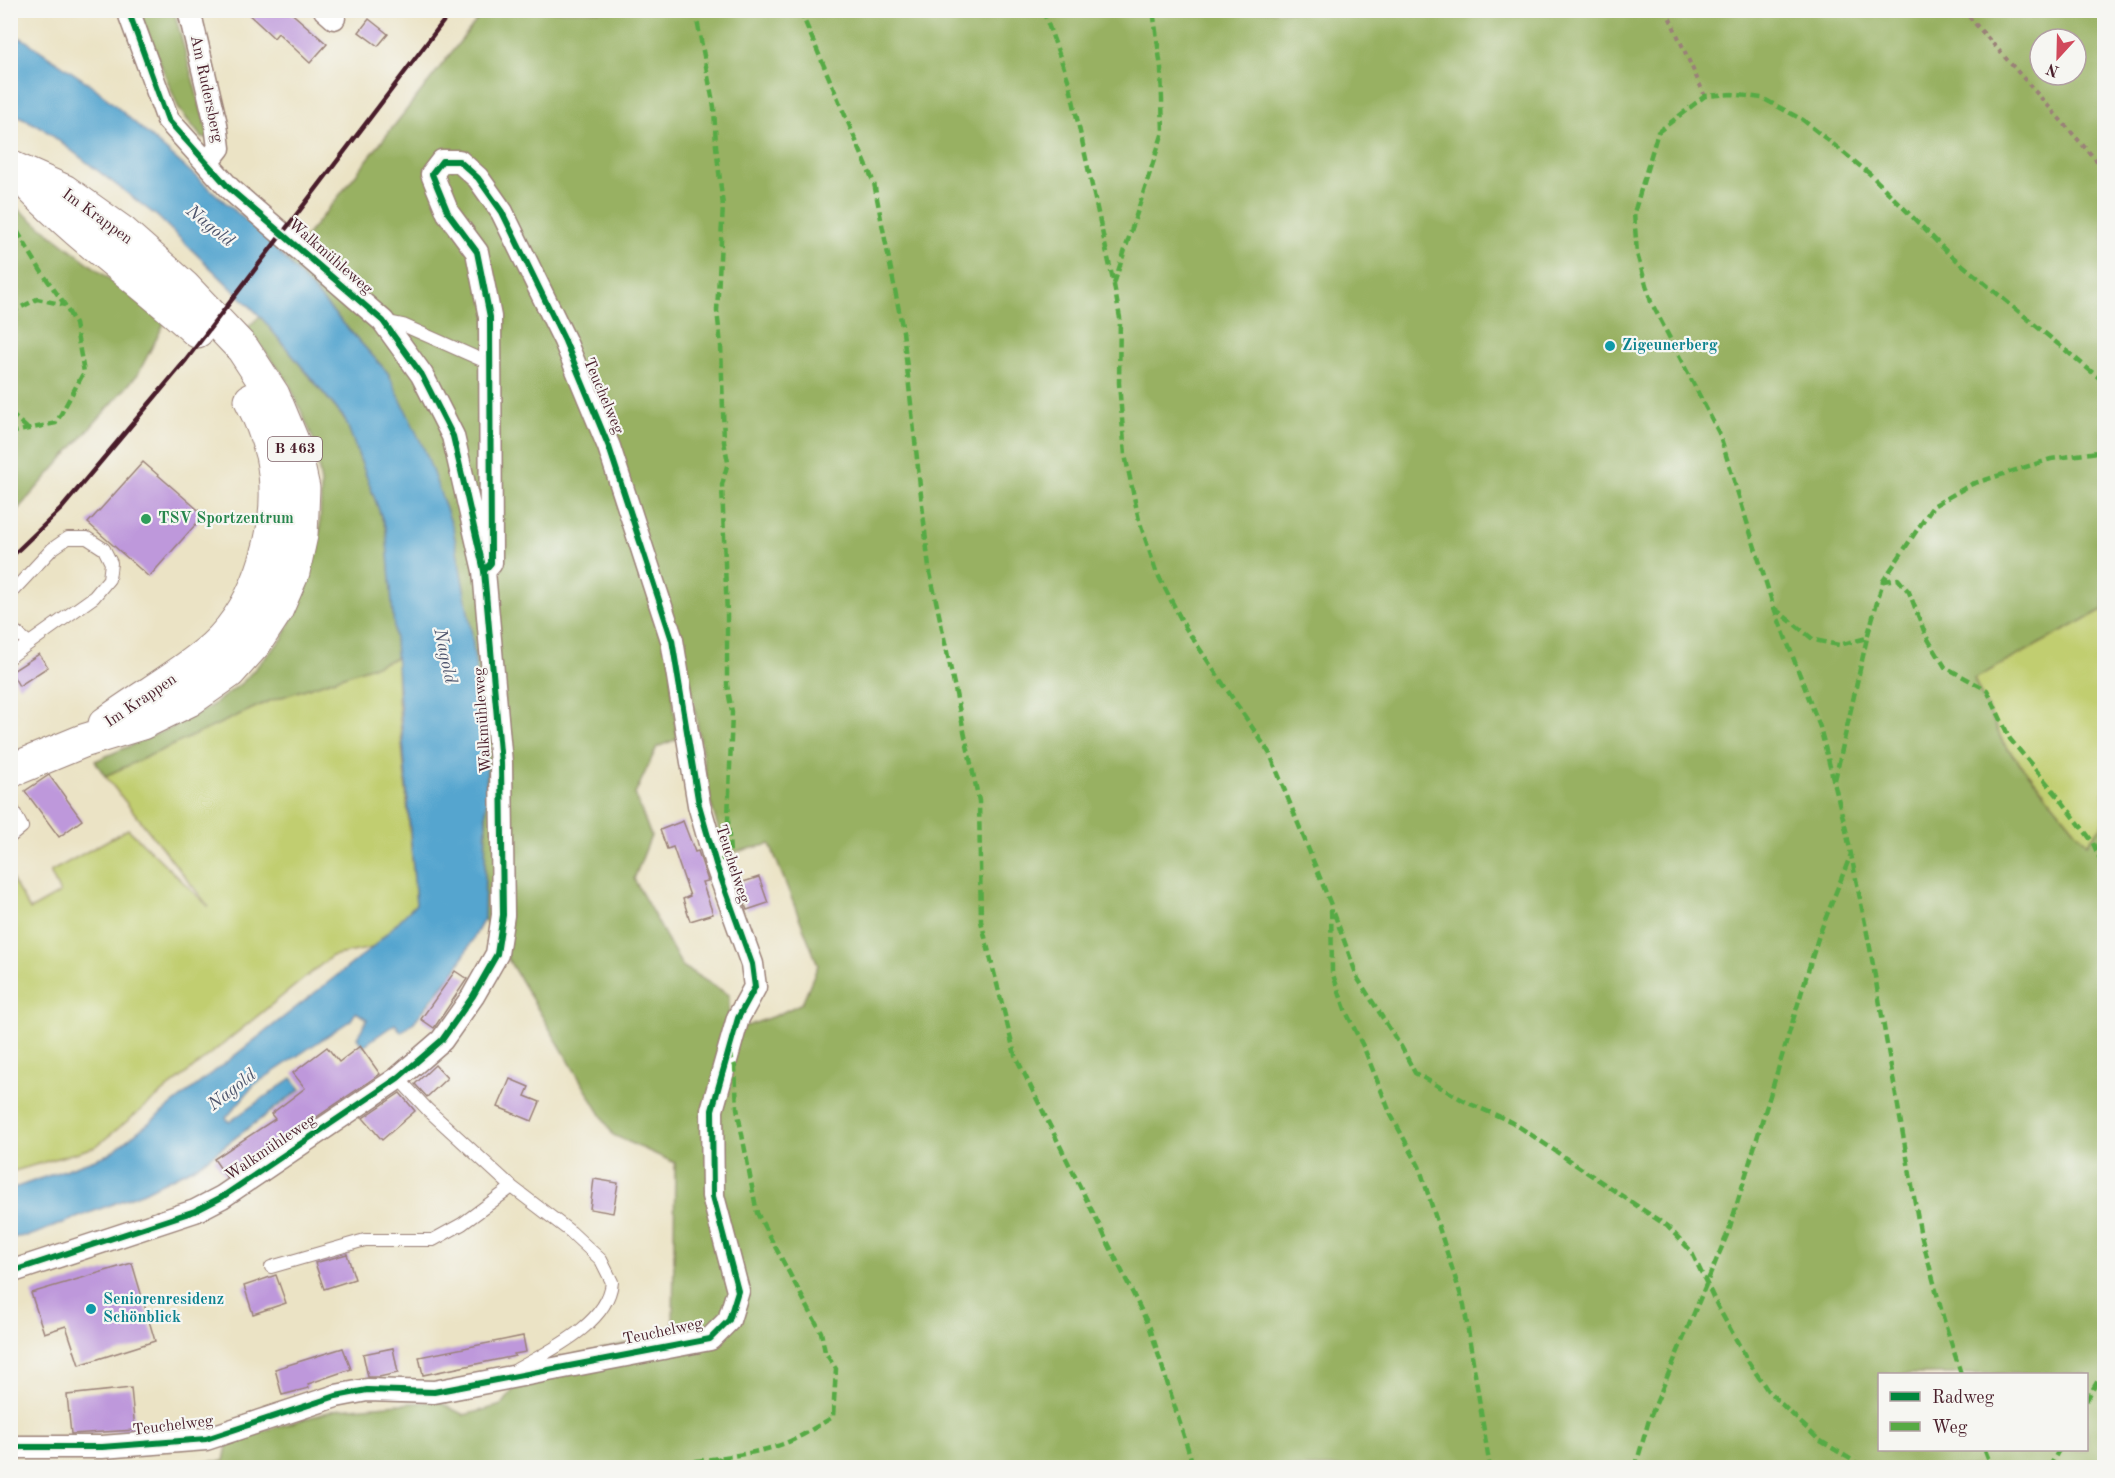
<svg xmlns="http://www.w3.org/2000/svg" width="2115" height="1478" font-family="'Old Standard TT',serif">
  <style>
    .green { fill: #c1ce70; stroke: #86764e; stroke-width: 1.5 }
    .forest { fill: #98b162; stroke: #716846; stroke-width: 1.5; fill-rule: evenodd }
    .water { fill: #55a5cf; stroke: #50627d; stroke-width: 1.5 }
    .building { fill: #be98db }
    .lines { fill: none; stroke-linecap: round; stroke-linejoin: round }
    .lane-casing { stroke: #9a8178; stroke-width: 14 }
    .street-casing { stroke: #9a8178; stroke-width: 25 }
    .primary-casing { stroke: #9a8178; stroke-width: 35 }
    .path { stroke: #9a8178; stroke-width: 4; stroke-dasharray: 4.5 4.5; stroke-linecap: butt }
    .lane { stroke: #fff; stroke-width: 12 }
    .street { stroke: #fff; stroke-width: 22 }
    .primary { stroke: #fff; stroke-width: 33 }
    .rail { stroke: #4a1f2b; stroke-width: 4.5 }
    .quiet { stroke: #57aa44; stroke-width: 4.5; stroke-dasharray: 9 4.5; stroke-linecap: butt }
    .cycleway-casing { stroke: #f6f6f2; stroke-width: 10 }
    .cycleway { stroke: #00873e; stroke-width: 6 }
    .culture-dot { fill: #0f9aa8; stroke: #f6f6f2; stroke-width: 2 }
    .leisure-dot { fill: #2e9e5b; stroke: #f6f6f2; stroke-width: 2 }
    .labels { text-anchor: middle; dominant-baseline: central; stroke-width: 4.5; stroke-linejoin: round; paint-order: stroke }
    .shield { fill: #f6f6f2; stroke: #7e6067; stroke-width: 1.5 }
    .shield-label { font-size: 15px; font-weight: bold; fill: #4a1f2b }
    .street-label { font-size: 16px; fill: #4a1f2b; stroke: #f6f6f2 }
    .culture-label { font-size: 16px; font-weight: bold; fill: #0d838f; stroke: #f6f6f2; text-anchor: start }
    .leisure-label { font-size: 16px; font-weight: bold; fill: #27864d; stroke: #f6f6f2; text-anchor: start }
    .water-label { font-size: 18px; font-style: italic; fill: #4e556d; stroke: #f6f6f2 }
  </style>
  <rect width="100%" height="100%" fill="#f6f6f2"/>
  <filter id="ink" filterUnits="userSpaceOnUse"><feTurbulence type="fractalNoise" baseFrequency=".0167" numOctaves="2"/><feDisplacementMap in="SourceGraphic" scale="12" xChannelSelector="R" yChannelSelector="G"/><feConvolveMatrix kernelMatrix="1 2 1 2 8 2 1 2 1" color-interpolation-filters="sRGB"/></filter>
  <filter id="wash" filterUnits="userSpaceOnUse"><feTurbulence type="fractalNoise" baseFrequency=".008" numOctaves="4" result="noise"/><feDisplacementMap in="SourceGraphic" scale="24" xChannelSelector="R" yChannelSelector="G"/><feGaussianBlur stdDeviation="1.35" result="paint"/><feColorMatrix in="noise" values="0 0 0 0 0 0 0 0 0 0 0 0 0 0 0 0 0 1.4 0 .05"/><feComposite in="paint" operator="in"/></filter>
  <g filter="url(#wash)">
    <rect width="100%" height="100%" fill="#ebe3c5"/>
    <!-- green -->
    <path class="green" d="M2104 609V823L2087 844 2003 742 1974 679Z
      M397 658 398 700 416 904 372 948 332 956 95 1147 11 1172 10 876 30 910 60 893 50 872 128 829 209 907 105 776 267 702Z"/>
    <!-- forest -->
    <path class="forest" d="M139 11H174L209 138H202L179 109Z
      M484 11H2104V609L1974 679 2003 743 2087 844 2104 823V1467L147 1468V1464L224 1461 228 1441 339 1409 437 1401 464 1415 502 1405 531 1365 673 1333 675 1163 613 1135 484 919 487 759 471 629 453 528 388 373 286 260 335 201ZM2040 39H2076V75H2040ZM689 674 710 801 726 854 770 844 818 965 802 1003 777 1015 747 1026 729 1017V995L682 966 634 879 651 836 635 794 657 747 677 739 671 677ZM1880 1374H2086V1450H1880Z
      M10 203 120 287 164 324 138 374 11 517Z
      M260 316 346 421 386 529 397 658 267 702 105 776 95 761 173 727 211 706 243 682 283 638 307 584 320 530 321 483 314 441 288 381 247 328Z"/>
    <!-- water -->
    <path class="water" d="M10 34 23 39 94 87 267 239 388 373 425 451 453 528 471 629 487 759 484 919 457 968 414 1022 401 1032 395 1024 363 1046 357 1038 367 1019 356 1012 351 1020 254 1085 226 1118 229 1122 292 1078 301 1089 200 1164 144 1192 32 1235 11 1238V1188L17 1187 109 1154 372 948 416 904 386 529 345 419 260 316 158 217 42 128 11 112Z"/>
    <g id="blocks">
      <!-- building -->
      <path class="building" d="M244 10H288L327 44 310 63 278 33 274 38Z
        M369 19 388 34 378 46 359 32Z
        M143 462 204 515 149 577 88 523Z
        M39 654 48 667 19 686 11 672Z
        M49 775 82 820 59 837 25 791Z
        M683 821 695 852 698 851 708 881 702 882 713 914 690 921 683 899 690 896 673 847 667 849 660 830Z
        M759 877 768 903 747 910 737 884Z
        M455 971 467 979 434 1028 421 1019Z
        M360 1046 380 1074 227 1178 214 1159 275 1119 271 1114 305 1088 293 1073 327 1047 339 1062Z
        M435 1065 447 1078 427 1097 415 1084Z
        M510 1079 529 1087 525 1096 540 1102 532 1121 498 1107Z
        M400 1093 415 1111 382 1140 363 1118Z
        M594 1179 618 1183 613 1213 590 1209Z
        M347 1254 355 1279 324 1289 315 1263Z
        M132 1263 155 1341 79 1365 66 1326 44 1333 31 1293Z
        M276 1275 286 1303 253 1314 244 1286Z
        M523 1336 526 1352 514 1354 515 1356 423 1375 419 1357Z
        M343 1348 351 1369 308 1384 309 1388 282 1395 275 1369Z
        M393 1348 398 1373 379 1377H368L363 1354Z
        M131 1388 135 1430 71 1434 67 1395Z"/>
    </g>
  </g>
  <g filter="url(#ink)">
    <use href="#blocks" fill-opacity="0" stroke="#9a8178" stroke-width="1.5"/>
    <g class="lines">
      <defs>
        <path id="lane" d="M384 321 403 325 491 364
          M10 594 52 549 68 538H87L104 549 111 563 109 579 94 597 10 657
          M10 627 29 643
          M10 804 22 827 10 837
          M398 1078 428 1110 512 1187 571 1232 601 1260 612 1282C608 1324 549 1351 516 1370
          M271 1267 365 1240H433L462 1224 512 1187"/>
        <path id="street" d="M189 10 216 124 219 148 207 163
          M325 10 334 18
          M10 1272 195 1211 222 1197 398 1078 442 1040 473 996 497 954 503 915 501 763 484 571 453 436 422 375 383 321 230 189 168 120 128 10
          M10 1447H102L206 1439 336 1396 367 1390 434 1392 710 1339 729 1320 738 1291 713 1196 712 1110 738 1018 755 987 752 964 716 864 699 805 672 640 609 447 565 341 502 212 478 178 459 161H442L432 174 448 213 477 252 490 317 491 563 484 571"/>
        <path id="primary" d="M10 167 64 191 123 233 184 287 243 349 273 395 293 443 303 488 301 535 293 572 276 611 255 643 229 672 189 700 142 723 83 741 10 771
          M32 188C83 240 144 282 197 331
          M105 724C141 697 180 677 213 648 262 603 286 520 272 455 267 436 260 417 251 400"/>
      </defs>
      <!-- lane casing -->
      <use href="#lane" class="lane-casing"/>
      <!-- street casing -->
      <use href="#street" class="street-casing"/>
      <!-- primary casing -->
      <use href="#primary" class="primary-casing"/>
      <!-- path -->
      <path class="path" d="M1666 10 1705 96
        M1963 10 2096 160 2104 167"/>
      <!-- lane -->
      <use href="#lane" class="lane"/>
      <!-- street -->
      <use href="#street" class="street"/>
      <!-- primary -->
      <use href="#primary" class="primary"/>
      <!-- rail -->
      <path class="rail" d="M10 558 61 509 186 360 452 10"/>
      <!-- quiet -->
      <path class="quiet" d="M695 10 714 107 716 146 723 206 717 311 721 345 724 442 728 462 722 485 727 616V685L732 712 728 820 730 854 716 864
        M800 10 874 183 903 331 929 568 979 801 981 921 1015 1055 1150 1328 1194 1468
        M1043 10 1069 82 1114 285 1120 318 1119 383 1125 455 1139 520 1156 571 1185 627 1270 754 1331 905 1332 972 1346 1012 1364 1048 1391 1115 1419 1166 1464 1305 1490 1468
        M10 50 16 10
        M10 219 41 271 65 305 75 324 84 372 56 423 10 433
        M1114 284 1163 132 1161 68 1153 10
        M10 313 37 299 65 305
        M10 413 27 428
        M1883 581 1898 579 1909 592 1926 636 1945 667 1987 690 2010 739 2061 800 2092 841 2104 868
        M1774 608 1814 640 1839 645 1867 638
        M1835 780 1867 638 1883 581 1933 506 1972 484 2051 459 2104 451
        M1334 913 1358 979 1402 1048 1415 1073 1468 1103 1512 1122 1667 1226 1691 1251 1718 1307 1748 1361 1768 1391 1819 1440 1865 1468
        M1961 1374 1944 1320 1920 1231 1870 948 1846 830 1820 727 1774 608 1719 433 1651 302 1637 254 1634 213 1658 132 1705 96 1732 94 1762 98 1803 120 1870 174 1948 253 2104 382
        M2086 1401 2104 1370
        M1985 1450 1992 1468
        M717 1458 738 1468
        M655 1468C697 1459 743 1458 783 1444 800 1438 817 1426 833 1417L836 1369 825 1352 821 1332 757 1213 737 1108 735 1066 729 1052
        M1635 1468 1649 1420 1729 1230 1819 935 1851 854
        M2049 1468 2059 1450"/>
      <defs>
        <path id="cycleway" d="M10 1272 195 1211 222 1197 398 1078 442 1040 473 996 497 954 503 915 501 763 484 571 453 436 422 375 383 321 230 189 168 120 128 10
          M10 1447H102L206 1439 336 1396 367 1390 434 1392 710 1339 729 1320 738 1291 713 1196 712 1110 738 1018 755 987 752 964 716 864 699 805 672 640 609 447 565 341 502 212 478 178 459 161H442L432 174 448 213 477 252 490 317 491 563 484 571"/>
      </defs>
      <!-- cycleway casing -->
      <use href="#cycleway" class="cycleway-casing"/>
      <!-- cycleway -->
      <use href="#cycleway" class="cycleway"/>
    </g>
  </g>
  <!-- markers -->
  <g class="culture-dot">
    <circle cx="1610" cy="346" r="6"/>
    <circle cx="91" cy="1309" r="6"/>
  </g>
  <circle class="leisure-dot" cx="146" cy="519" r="6"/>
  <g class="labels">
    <!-- shield labels -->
    <rect class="shield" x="268" y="437" width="54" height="24" rx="4.5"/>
    <g class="shield-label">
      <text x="295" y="449">B 463</text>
    </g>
    <!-- street labels -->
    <g class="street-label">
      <text transform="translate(206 89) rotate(78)">Am Rudersberg</text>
      <text transform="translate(97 217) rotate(36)">Im Krappen</text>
      <text transform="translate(330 257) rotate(41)">Walkmühleweg</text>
      <text transform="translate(603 396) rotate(67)">Teuchelweg</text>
      <text transform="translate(141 701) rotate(-34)">Im Krappen</text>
      <text transform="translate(483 720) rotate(-94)">Walkmühleweg</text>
      <text transform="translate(732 864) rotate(72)">Teuchelweg</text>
      <text transform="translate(271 1148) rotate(-34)">Walkmühleweg</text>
      <text transform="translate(663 1332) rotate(-12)">Teuchelweg</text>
      <text transform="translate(173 1426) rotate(-7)">Teuchelweg</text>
    </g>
    <!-- culture labels -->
    <g class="culture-label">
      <text x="1622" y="346">Zigeunerberg</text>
      <text x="103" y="1300">Seniorenresidenz<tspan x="103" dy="18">Schönblick</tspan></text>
    </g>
    <!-- leisure labels -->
    <g class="leisure-label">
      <text x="158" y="519">TSV Sportzentrum</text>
    </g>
    <!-- water labels -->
    <g class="water-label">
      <text transform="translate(210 226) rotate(39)">Nagold</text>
      <text transform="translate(445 656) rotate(78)">Nagold</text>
      <text transform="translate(232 1090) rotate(-38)">Nagold</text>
    </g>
  </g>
  <!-- margin -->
  <rect width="2115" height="1478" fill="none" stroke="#f6f6f2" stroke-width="36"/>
  <!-- legend -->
  <rect x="1878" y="1373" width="210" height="78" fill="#f6f6f2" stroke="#b1a0a2" stroke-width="1.5"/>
  <rect x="1890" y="1392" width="30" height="9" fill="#00873e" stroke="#b1a0a2" stroke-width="1.5"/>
  <text x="1932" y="1403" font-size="18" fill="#4a1f2b">Radweg</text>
  <rect x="1890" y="1422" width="30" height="9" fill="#57aa44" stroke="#b1a0a2" stroke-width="1.5"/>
  <text x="1932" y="1433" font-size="18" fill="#4a1f2b">Weg</text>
  <!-- north arrow -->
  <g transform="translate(2058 57) rotate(202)"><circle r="28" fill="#f6f6f2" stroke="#b1a0a2" stroke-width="1.5"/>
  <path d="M0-4.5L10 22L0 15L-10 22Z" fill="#d1495b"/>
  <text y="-9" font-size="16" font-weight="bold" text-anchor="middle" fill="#4a1f2b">N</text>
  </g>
</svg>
